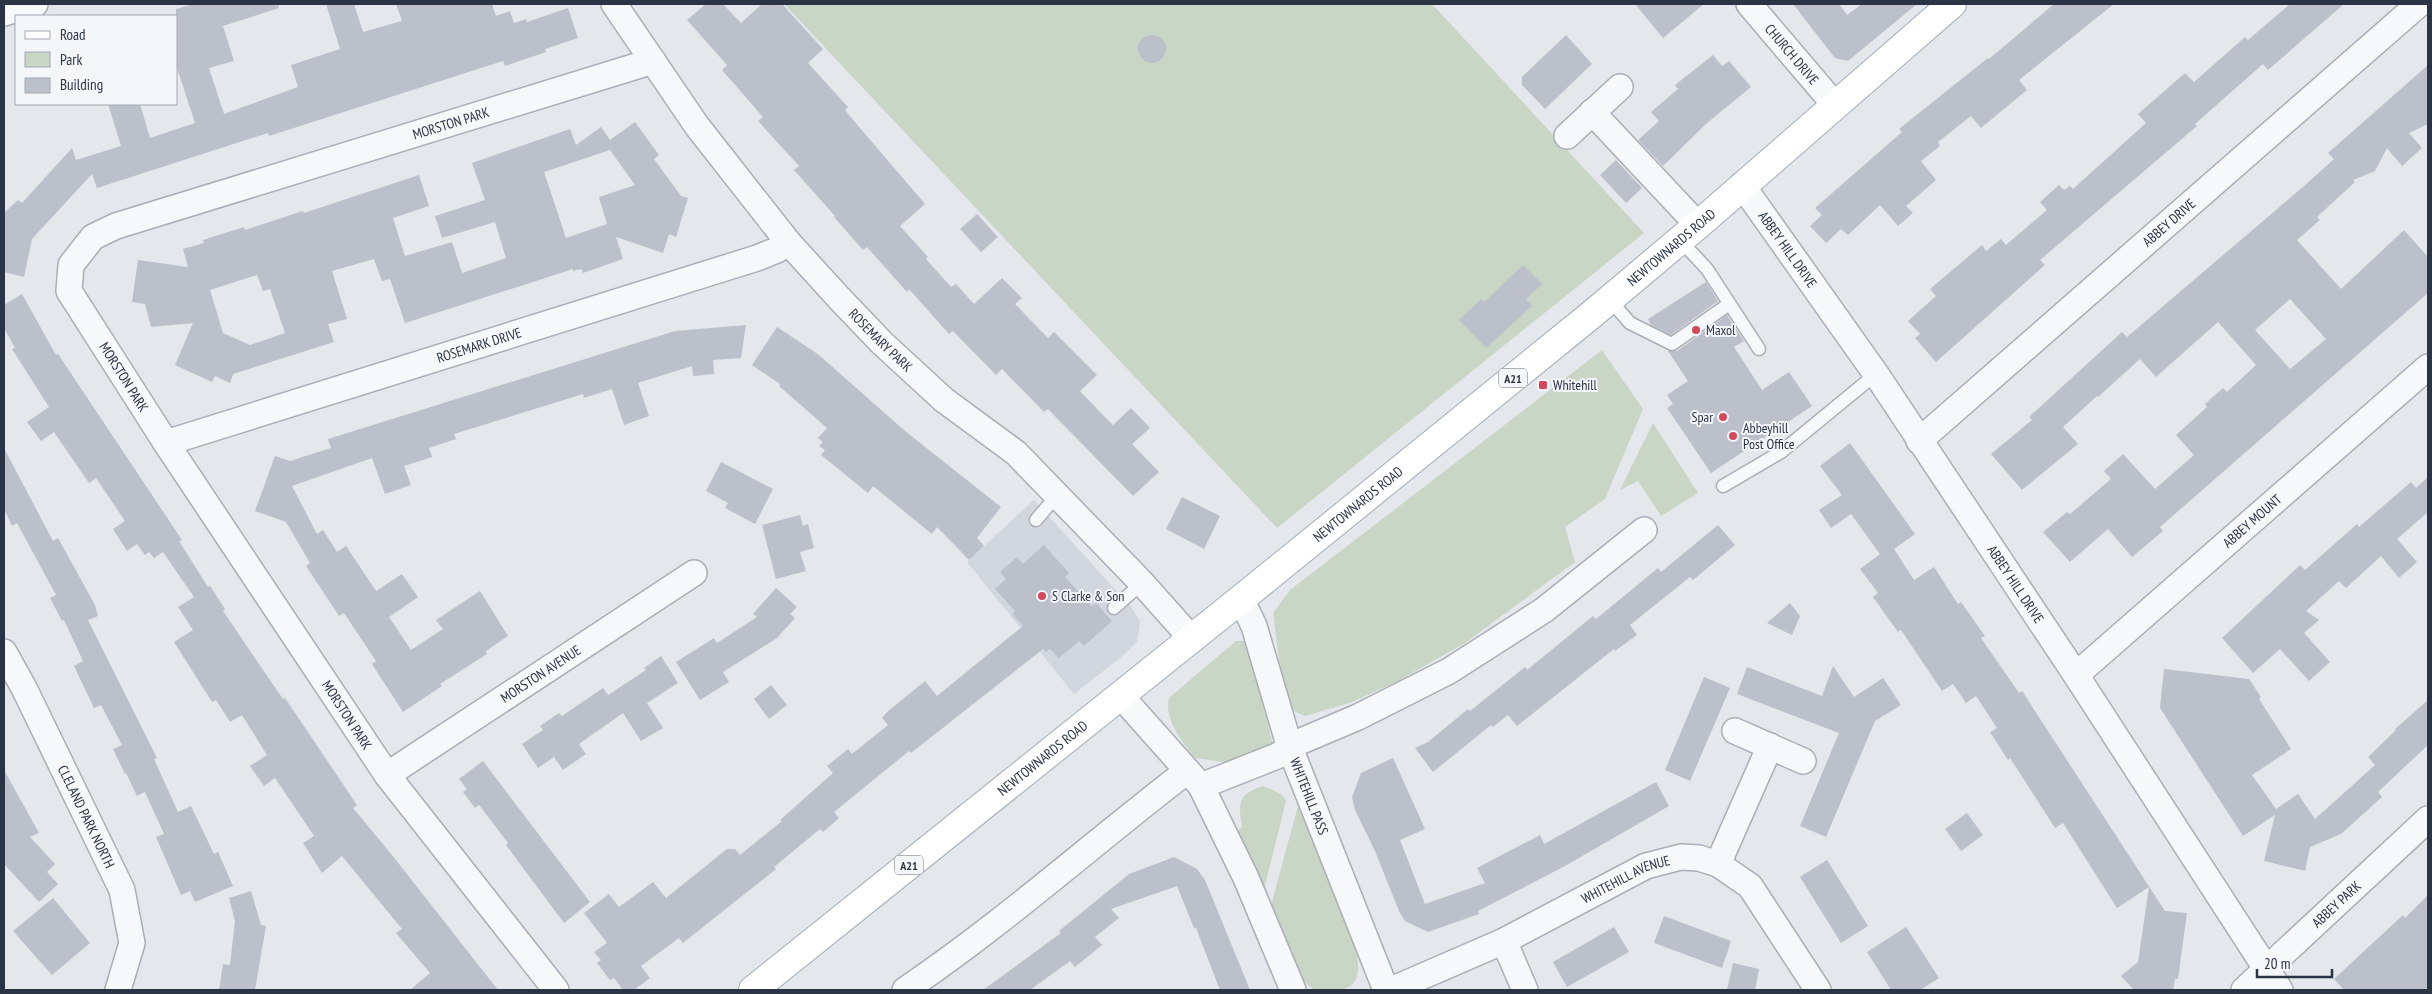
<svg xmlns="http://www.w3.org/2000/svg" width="2432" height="994" font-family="'PT Sans Narrow',sans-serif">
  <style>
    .built { fill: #d2d6de }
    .green { fill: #c9d6c5 }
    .building { fill: #bbc0ca; fill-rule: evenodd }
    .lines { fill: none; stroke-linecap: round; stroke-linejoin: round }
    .lane-casing { stroke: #a9aeb7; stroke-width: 15 }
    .street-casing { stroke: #a9aeb7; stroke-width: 28 }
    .primary-casing { stroke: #a3abb8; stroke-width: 30 }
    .lane { stroke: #f7f8fa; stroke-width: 12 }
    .street { stroke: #f7f8fa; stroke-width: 25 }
    .primary { stroke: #fff; stroke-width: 28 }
    .poi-dot { fill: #d1495b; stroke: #f4f6f9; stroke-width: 2 }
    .labels { text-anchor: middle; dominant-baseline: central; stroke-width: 4; stroke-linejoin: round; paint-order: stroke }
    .shield { fill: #f4f6f9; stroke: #676e7b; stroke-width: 1 }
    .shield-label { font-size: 12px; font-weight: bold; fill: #2b3445 }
    .street-label { font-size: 14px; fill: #2b3445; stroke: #f4f6f9 }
    .poi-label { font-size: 14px; fill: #2b3445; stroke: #f4f6f9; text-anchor: start }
  </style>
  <rect width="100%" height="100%" fill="#e4e7ec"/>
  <!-- built -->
  <path class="built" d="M1034 500 1131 607 1140 621 1137 642 1120 658 1074 694 967 562Z"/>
  <!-- green -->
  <path class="green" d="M784 4H1432L1644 233 1277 528Z
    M1602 350 1643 409 1605 499 1565 527 1575 562 1465 643 1398 681 1352 702 1305 716 1289 709 1283 690 1273 613 1290 590Z
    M1653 423 1698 493 1661 516 1638 481 1620 490Z
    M1236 641H1244L1253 663 1274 749 1224 762 1195 758C1182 741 1164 720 1169 698Z
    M1263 786 1281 794 1286 801 1263 894 1237 831 1242 827C1238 803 1238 794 1263 786Z
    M1298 806 1360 953 1357 954C1360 976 1358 990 1332 990 1327 990 1320 992 1316 990 1309 988 1301 977 1296 972L1270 909Z"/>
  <!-- building -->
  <path class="building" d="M193 4H278L279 8 223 26 234 61 209 68 224 114 298 87 291 65 340 49 326 4H354L363 32 402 21 396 4H492L496 16 510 11 514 23 526 19 527 22 568 8 578 38 545 49 546 52 505 66 503 61 269 136 268 133 97 188 92 174 32 239 24 277 4 272V213L18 200 22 203 72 148 76 160 121 146 108 104H140L150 138 195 123 176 65V9Z
    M706 4H723L741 23 762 4H782L823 49 808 63 848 107 845 110 854 121 925 204 900 226 928 257 926 259 951 287 956 284 974 304 1002 278 1022 298 1015 304 1048 338 1054 332 1097 375 1080 391 1100 412 1113 425 1131 408 1150 428 1132 444 1159 472 1133 496 1048 409 1044 412 1002 369 996 375 953 331 949 334 909 289 907 292 867 247 863 250 834 217 835 216 794 170 799 166 758 121 763 117 722 70 727 65 687 20Z
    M1635 4H1704L1663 38Z
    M1793 4H1839L1847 15 1862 4H1917L1848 61 1835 58Z
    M2054 4H2114L2019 80 2027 90 1981 128 1971 116 1938 142 1940 146 1921 161 1936 180 1906 206 1913 213 1898 226 1880 205 1848 235 1841 229 1826 243 1810 226 1822 215 1815 208 1902 132 1899 129 1988 58 1989 59Z
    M2290 4H2344L2268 70 2263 64 2195 124 2197 126 2040 260 2045 265 1936 362 1915 338 1920 334 1908 321 1936 296 1930 289 1982 245 1986 251 2001 239 2006 245 2047 210 2040 202 2059 185 2064 190 2070 186 2073 189 2146 123 2138 114 2185 73 2194 82 2245 37 2248 40Z
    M1566 35 1592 64 1545 109 1522 85V77Z
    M1138 49a14 14 0 1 1 28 0a14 14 0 1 1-28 0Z
    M1713 55 1722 66 1729 61 1751 87 1707 123 1663 166 1638 140 1659 121 1651 112 1678 89 1675 85Z
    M2428 65V124L2409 133 2422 148 2402 166 2387 148 2375 171 2353 180 2355 182 2317 217 2320 220 2297 240 2341 289 2404 230 2428 257V293L2160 527 2163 531 2132 557 2108 529 2070 562 2043 532 2067 512 2070 514 2111 479 2104 471 2123 454 2155 489 2194 455 2176 435 2207 407 2205 404 2223 388 2227 392 2256 365 2218 322 2156 377 2140 359 2098 397 2097 396 2063 427 2078 444 2022 490 1991 454 2032 420 2029 417 2122 332 2127 337 2304 186 2334 159 2328 153ZM2290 299 2326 339 2290 369 2255 330Z
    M635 122 659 155 654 159 681 196 688 198 676 237 669 234 663 253 616 237 623 259 583 273 581 269 573 271V269L405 323 390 279 382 281 374 259 332 271 347 319 328 324 334 342 233 374 230 383 215 376 212 382 175 365 193 323 151 327 145 304 132 302 138 260 188 267 183 249 204 243 203 240 244 227 245 230 303 211 304 213 419 175 429 206 393 218 405 256 452 242 462 273 506 258 495 222 442 238 435 216 485 200 472 163 570 129 576 145 601 127 610 140ZM610 150 635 185 599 197 607 224 566 238 544 172ZM257 275 263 291 270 289 285 333 250 345 223 333 210 290Z
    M1616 160 1642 188 1626 203 1600 175Z
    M977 214 998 237 981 252 960 229Z
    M1523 265 1542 284 1526 299 1532 306 1486 348 1459 320 1481 299 1484 302Z
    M1706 282 1718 301 1671 335 1651 325 1648 319Z
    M22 294 56 355 58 354 182 540 179 541 208 587 210 586 225 609 223 611 283 699 285 698 357 805 353 808 392 855 498 990H410L430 973 396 933 402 929 342 856 322 873 303 843 314 836 275 778 264 786 250 766 267 755 242 715 230 722 216 700 212 702 174 642 193 630 178 607 194 597 163 552 154 558 149 552 145 555 137 544 127 551 113 529 125 521 96 478 89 483 54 432 41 441 27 422 49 407 12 349 15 348 4 328V305Z
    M1727 315 1744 341 1734 347 1762 390 1789 372 1812 406 1711 473 1667 408 1673 404 1667 395 1688 381 1668 351H1677Z
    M746 325 741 358 713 360 714 374 693 376 692 366 638 383 649 416 624 425 612 389 584 398 583 394 454 434 456 439 429 448 432 457 404 466 411 485 385 494 372 458 292 486 317 534 323 530 337 552 346 546 376 591 402 574 418 597 389 617 411 650 443 629 436 620 480 591 508 636 486 651 487 654 440 684 442 686 403 712 372 664 376 661 344 613 339 616 306 566 310 563 286 522 255 511 275 456 290 461 331 448 328 439 675 331Z
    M777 327 819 355 905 431 1001 507 977 538 984 546 969 560 937 527 932 534 873 486 868 493 821 455 825 450 819 446 823 442 818 438 827 428 779 386 780 384 752 365Z
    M1850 443 1915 534 1894 549 1914 580 1934 567 1958 604 1961 602 1985 636 1981 638 2019 693 2022 691 2165 911 2187 913 2178 979H2175L2173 990H2134L2121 976 2138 962 2149 887 2117 908 2063 823 2055 828 2010 758 2008 760 1990 732 1997 728 1976 696 1966 703 1953 684 1942 691 1901 630 1898 632 1873 597 1878 593 1860 569 1880 554 1851 514 1831 528 1819 510 1842 495 1820 466Z
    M4 448 53 541 58 538 95 605 98 616 88 620 157 758 154 759 178 812 191 806 214 854 218 852 233 886 195 902 190 891 181 895 156 837 164 834 145 792 137 796 126 773 125 774 113 749 122 745 101 705 94 708 74 666 83 661 64 620 62 621 50 598 56 595 17 523 12 526 4 509Z
    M721 462 773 489 755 524 725 508 728 503 706 491Z
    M2428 477V512L2397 539 2417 562 2399 578 2381 556 2346 588 2339 581 2306 611 2319 620 2304 633 2330 662 2309 681 2280 649 2253 673 2222 638 2300 565 2305 570 2357 524 2359 527 2411 482 2416 488Z
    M1182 497 1220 516 1204 549 1166 529Z
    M800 515 803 526 808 524 814 548 800 552 806 571 776 579 762 525Z
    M1718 525 1735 545 1693 580 1690 577 1630 625 1637 635 1615 651 1614 649 1517 726 1508 715 1493 727 1491 725 1433 772 1415 748 1428 742 1468 709 1470 711 1525 667 1527 670 1593 616 1596 619 1658 568 1661 572Z
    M1044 545 1069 573 1065 577 1092 606 1096 603 1112 621 1084 646 1079 641 1059 658 1050 649 1046 652 1043 649 911 753 909 751 834 812 839 818 823 832 820 829 774 867 776 869 683 943 679 938 641 966 650 978 634 990H623L614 978 610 980 597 963 601 960 594 952 607 943 584 913 609 894 619 907 653 882 666 898 727 849H735L740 855 782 821 780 820 833 773 827 766 848 749 852 754 888 725 882 718 887 712 925 681 937 696 1023 626 1012 614 1015 611 995 589 1006 579 1000 572 1017 557 1023 564Z
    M776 588 797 607 790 614 795 618 777 638 723 672 729 682 700 700 676 662 714 638 717 643 757 617 753 614Z
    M1790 603 1800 616 1792 635 1767 623Z
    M661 656 678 683 647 703 663 728 641 741 623 713 579 744 586 754 563 770 554 757 538 768 522 744 543 730 540 726 559 713 562 716 603 688 608 695 646 670 644 668Z
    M1833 666 1854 697 1883 678 1901 705 1875 721 1826 837 1800 826 1839 733 1737 694 1747 667 1822 696Z
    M2164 669 2249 679 2261 697 2259 699 2291 749 2252 775 2276 809 2298 794 2315 819 2375 765 2368 757 2396 730 2395 729 2428 700V745L2378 792 2382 797 2341 834 2310 847 2305 871 2264 861 2275 815 2243 836 2160 708Z
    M1704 677 1730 688 1690 781 1665 770Z
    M771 685 787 705 769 719 754 699Z
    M1393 758 1425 829 1400 840 1425 904 1485 883 1477 868 1540 835 1544 844 1656 782 1669 806 1565 866 1478 911 1479 914 1428 932 1405 921 1399 911 1375 851 1355 810 1352 797 1361 773Z
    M483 761 590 902 564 923 506 845 508 843 479 805 475 808 463 792 467 789 459 779Z
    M4 770 39 833 30 837 55 864 47 872 58 884 39 902 4 864Z
    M1967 813 1983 835 1961 851 1945 829Z
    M1174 857 1197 869 1205 880 1250 990H1220L1196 928H1194L1177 886 1111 909 1119 918 1095 937 1102 945 1075 967 1070 961 1030 990H983L1061 933 1059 931 1129 874Z
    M1827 860 1868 926 1841 943 1800 877Z
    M251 891 261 925 266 926 255 990H219L223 964 230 965 235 921 229 898Z
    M2428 895V990H2344L2334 979 2403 915 2405 918Z
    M53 898 90 943 52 975 13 931Z
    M1664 916 1731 941 1722 968 1654 943Z
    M1614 927 1629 952 1567 987 1553 962Z
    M1906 927 1939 978 1920 990H1891L1867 952Z
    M1733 963 1759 969 1755 990H1727Z"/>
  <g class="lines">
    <defs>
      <path id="lane" d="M1680 240 1707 269 1759 349
        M1609 299 1630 323 1672 344 1729 304
        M1723 486 1781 452 1876 374
        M1036 520 1058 494
        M1114 608 1142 583"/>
      <g id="street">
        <path id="s1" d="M614 4 697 126 788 242 839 298 882 343 944 400 1016 453 1142 583 1191 638"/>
        <path id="s2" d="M1749 4 1835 105"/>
        <path d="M4 13 35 4"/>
        <path d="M1592 112 1698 225"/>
        <path d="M1567 136 1620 87"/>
        <path id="s3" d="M1742 185 1876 374 2076 675 2280 990"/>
        <path id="s4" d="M1919 441 2419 4"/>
        <path id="s5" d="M166 443 757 258 777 250 788 242"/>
        <path id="s6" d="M1241 599 1254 626 1290 748 1386 990"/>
        <path id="s7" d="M4 652 24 688 122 890 132 943 118 990"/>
        <path id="s8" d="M2076 675 2428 367"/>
        <path d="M1120 695 1201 786 1246 878 1293 990"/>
        <path d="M1735 731 1803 761"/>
        <path id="s9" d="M387 775 694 573"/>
        <path d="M1201 786 1277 756 1299 742 1358 717 1449 671 1544 610 1644 530"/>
        <path d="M1718 864 1770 746"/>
        <path d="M1504 941 1525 990"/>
        <path id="s10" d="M556 990 387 775 166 443 69 291 71 265 93 237 116 226 653 61"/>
        <path d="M905 990C1004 923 1092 844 1187 771"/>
        <path id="s11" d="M1391 990 1504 941 1646 866 1681 857 1699 858 1718 864 1750 886 1818 990"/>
        <path id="s12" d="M2244 990 2428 819"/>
      </g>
      <g id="primary">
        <path id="s13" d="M753 990 1241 599 1591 315 1698 225 1952 4"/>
      </g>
    </defs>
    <!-- lane casing -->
    <use href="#lane" class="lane-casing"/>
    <!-- street casing -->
    <use href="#street" class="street-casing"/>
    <!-- primary casing -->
    <use href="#primary" class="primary-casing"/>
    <!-- lane -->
    <use href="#lane" class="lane"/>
    <!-- street -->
    <use href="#street" class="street"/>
    <!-- primary -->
    <use href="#primary" class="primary"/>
  </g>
  <!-- markers -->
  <g class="poi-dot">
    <circle cx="1696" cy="330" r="5"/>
    <rect x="1538" y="380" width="10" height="10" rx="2.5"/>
    <circle cx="1723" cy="417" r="5"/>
    <circle cx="1733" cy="436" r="5"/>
    <circle cx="1042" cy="596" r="5"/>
  </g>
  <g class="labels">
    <!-- shield labels -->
    <g class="shield">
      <rect x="1499" y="368.5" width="28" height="19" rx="4"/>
      <rect x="895" y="855.5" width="28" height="19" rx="4"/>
    </g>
    <g class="shield-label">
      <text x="1513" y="378">A21</text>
      <text x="909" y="865">A21</text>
    </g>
    <!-- street labels -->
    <g class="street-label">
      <text stroke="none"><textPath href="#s2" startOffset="66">CHURCH DRIVE</textPath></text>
      <text stroke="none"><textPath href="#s10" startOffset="1290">MORSTON PARK</textPath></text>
      <text stroke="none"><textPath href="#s4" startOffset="332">ABBEY DRIVE</textPath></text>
      <text stroke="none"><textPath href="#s13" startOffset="1181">NEWTOWNARDS ROAD</textPath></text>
      <text stroke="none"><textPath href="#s3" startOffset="79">ABBEY HILL DRIVE</textPath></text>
      <text stroke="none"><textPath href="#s1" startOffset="430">ROSEMARY PARK</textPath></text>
      <text stroke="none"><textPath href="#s5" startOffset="328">ROSEMARK DRIVE</textPath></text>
      <text transform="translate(124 377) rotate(58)">MORSTON PARK</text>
      <text stroke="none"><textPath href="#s13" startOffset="776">NEWTOWNARDS ROAD</textPath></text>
      <text stroke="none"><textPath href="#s8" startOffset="234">ABBEY MOUNT</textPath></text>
      <text stroke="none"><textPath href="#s3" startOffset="484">ABBEY HILL DRIVE</textPath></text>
      <text stroke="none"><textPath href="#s9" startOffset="184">MORSTON AVENUE</textPath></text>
      <text transform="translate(347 715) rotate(57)">MORSTON PARK</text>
      <text stroke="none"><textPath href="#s13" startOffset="371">NEWTOWNARDS ROAD</textPath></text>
      <text stroke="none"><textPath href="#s6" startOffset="209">WHITEHILL PASS</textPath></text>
      <text stroke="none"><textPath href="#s7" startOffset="184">CLELAND PARK NORTH</textPath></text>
      <text stroke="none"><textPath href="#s11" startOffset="260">WHITEHILL AVENUE</textPath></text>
      <text stroke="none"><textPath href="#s12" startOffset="126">ABBEY PARK</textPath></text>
    </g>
    <!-- poi labels -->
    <g class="poi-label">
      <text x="1706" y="330">Maxol</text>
      <text x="1553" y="385">Whitehill</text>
      <text x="1713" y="417" text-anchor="end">Spar</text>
      <text x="1743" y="428">Abbeyhill<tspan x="1743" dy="16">Post Office</tspan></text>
      <text x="1052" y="596">S Clarke &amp; Son</text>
    </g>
  </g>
  <!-- border -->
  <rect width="2432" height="994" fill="none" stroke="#2b3445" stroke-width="10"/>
  <!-- legend -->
  <rect x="15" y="15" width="162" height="90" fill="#f4f6f9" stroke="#a4a8b1"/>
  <rect x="25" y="31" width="25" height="8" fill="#ffffff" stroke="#a4a8b1"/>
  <text x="60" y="40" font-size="15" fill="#2b3445">Road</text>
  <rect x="25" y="52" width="25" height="15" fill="#c9d6c5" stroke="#a4a8b1"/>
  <text x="60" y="65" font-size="15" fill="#2b3445">Park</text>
  <rect x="25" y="78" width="25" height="15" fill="#bbc0ca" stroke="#a4a8b1"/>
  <text x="60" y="90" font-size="15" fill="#2b3445">Building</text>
  <!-- scale -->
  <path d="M2257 969v8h75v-8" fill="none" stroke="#2b3445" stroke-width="2.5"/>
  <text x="2264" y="969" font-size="15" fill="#2b3445" stroke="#f4f6f9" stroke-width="4" paint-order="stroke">20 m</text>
</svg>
